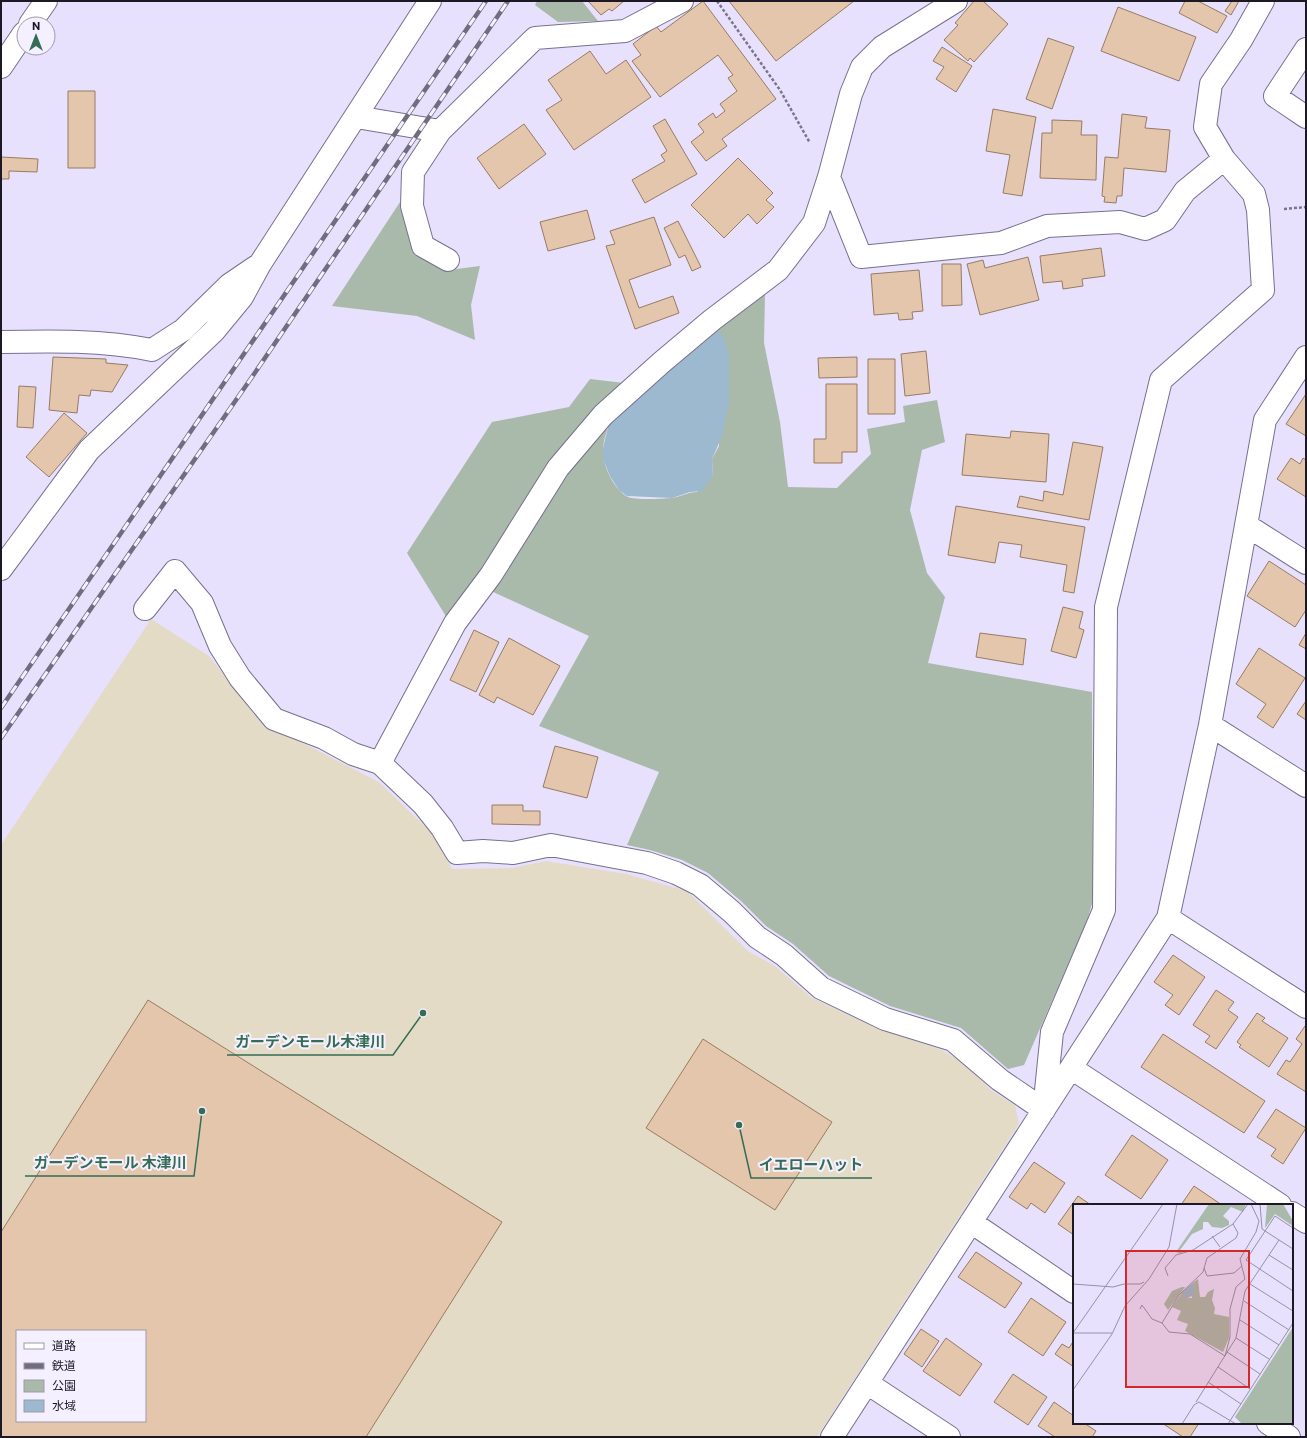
<svg xmlns="http://www.w3.org/2000/svg" width="1307" height="1438" font-family="Commissioner,'Noto Sans JP',sans-serif">
  <style>
    .commercial { fill: #e4dbc6; fill-rule: evenodd }
    .green { fill: #a9baab }
    .water { fill: #9cb9cf }
    .building { fill: #e4c6ac; stroke: #977b63; fill-rule: evenodd }
    .lines { fill: none; stroke-linecap: round; stroke-linejoin: round }
    .minor-casing { stroke: #78708f; stroke-width: 24 }
    .highway-casing { stroke: #78708f; stroke-width: 24 }
    .path { stroke: #7a7589; stroke-width: 2.5; stroke-dasharray: 3 2; stroke-linecap: butt }
    .minor { stroke: #fff; stroke-width: 22 }
    .highway { stroke: #fff; stroke-width: 22 }
    .rail-casing { stroke: #716d80; stroke-width: 4.5 }
    .rail { stroke: #f4f0ff; stroke-width: 3; stroke-dasharray: 9; stroke-linecap: butt }
    .inset-road { fill: none; stroke: #9691a7; stroke-width: 1 }
    .view { fill: #d62828; fill-opacity: 0.15; stroke: #d62828; stroke-width: 2 }
    .inset-edge { fill: none; stroke: #1c1925; stroke-width: 2 }
    .leader { fill: none; stroke: #346c54; stroke-width: 1.5 }
    .callout-dot { fill: #346c54; stroke: #f4f0ff; stroke-width: 1.5 }
    .callout-label { font-size: 15px; text-anchor: middle; font-weight: bold; fill: #346c54; stroke: #f4f0ff; stroke-width: 4; stroke-linejoin: round; paint-order: stroke }
  </style>
  <rect width="100%" height="100%" fill="#e7e1fd"/>
  <!-- commercial -->
  <path class="commercial" d="M151 619 209 656 262 722 379 782 433 834 452 869 512 868 546 861 626 874 687 891 748 951 775 966 812 998 876 1028 942 1050 968 1066 992 1091 1015 1105 1019 1124 817 1437H1V845ZM17 1331H145V1421H17Z"/>
  <!-- green -->
  <path class="green" d="M537 1H582L598 21 558 22 535 5Z
    M400 202 413 239 449 270 480 266 471 305 475 340 417 316 332 306Z
    M765 292 764 343 780 422 788 487 837 488 871 454 867 429 905 422 903 406 937 400 945 442 922 450 910 510 927 573 945 597 928 663 1092 692 1093 900 1087 921 1024 1065 1008 1069 961 1028 890 1006 829 976 793 944 766 926 742 902 708 873 682 860 650 850 627 845 659 772 539 726 589 636 491 591 565 473 609 423C607 431 603 441 603 450 602 464 614 490 628 497 634 500 663 499 671 498 680 497 688 492 697 492L713 476 712 459 719 446 717 329Z
    M590 379 624 383 447 618 407 553 492 422 569 407Z"/>
  <!-- water -->
  <path class="water" d="M717 329 725 339 729 357V403L722 436 712 459 713 476 701 491 690 492 672 498 627 496 619 490 610 476 603 459V448L609 423Z"/>
  <!-- building -->
  <path class="building" d="M588 1H624L612 11 609 9 601 15Z
    M703 1 776 99 722 139 727 146 706 161 691 142 704 132 698 124 713 113 716 118 725 111 720 104 737 91 728 78 733 75 718 55 660 97 632 61 641 55 633 44 656 26 661 32Z
    M729 1H854L776 61Z
    M974 1H983L1008 24 974 62 970 58 968 61 944 40 958 25 955 23Z
    M1185 1H1198L1227 16 1217 33 1179 13Z
    M1232 1H1239L1231 15 1225 11Z
    M1118 7 1196 37 1179 81 1101 51Z
    M1048 38 1074 47 1052 109 1026 99Z
    M942 47 972 66 956 92 936 79 944 67 933 61Z
    M590 51 606 74 626 60 651 97 574 150 546 110 562 100 548 80Z
    M68 91H95V168H68Z
    M993 109 1036 117 1022 196 1003 193 1010 155 986 151Z
    M1122 114 1147 117 1145 128 1170 130 1166 172 1124 168 1122 196H1117L1116 203 1104 202 1105 197 1102 196 1105 157 1118 158Z
    M665 119 697 174 645 203 632 180 665 161 661 155 667 151 653 126Z
    M1052 120 1082 121 1081 135H1097L1096 180 1040 178 1042 133H1052Z
    M524 124 546 154 499 189 477 158Z
    M1 157 38 159 37 172 9 171V179H1Z
    M738 158 773 193 766 200 774 207 757 224 748 214 724 238 691 205Z
    M587 210 595 239 548 251 540 222Z
    M654 217 671 265 629 280 639 308 673 296 679 313 635 329 606 246 615 244 610 231Z
    M678 221 701 267 692 271 685 255 679 258 664 228Z
    M1101 248 1105 276 1082 279 1083 286 1063 289 1062 281 1043 283 1040 256Z
    M1028 257 1039 300 980 315 967 264 983 260 985 268Z
    M942 264H961L962 305 942 306Z
    M919 270 923 311 912 312 913 319 899 320 898 313 874 315 871 274Z
    M926 351 930 393 905 396 901 354Z
    M53 357 106 359V363L128 365 112 392 91 390 90 396 79 395 77 413 49 410Z
    M857 357V377L819 378 818 358Z
    M868 359H895V414H868Z
    M826 384H857V452H842V463H814V439H826Z
    M19 386 36 387 33 428 17 427Z
    M1306 394V436L1286 424Z
    M64 413 87 433 49 477 26 457Z
    M1011 431 1049 434 1046 482 962 475 966 434 1010 438Z
    M1073 442 1103 447 1089 520 1017 507 1020 496 1043 501 1044 491 1063 495Z
    M1291 458 1300 464 1303 458 1306 460V497L1277 479Z
    M956 506 1085 527 1074 593 1063 591 1067 565 1020 557 1022 545 999 542 995 563 948 555Z
    M1269 561 1306 585V610L1295 627 1247 596Z
    M1063 607 1083 612 1079 628 1084 630 1076 658 1051 651Z
    M474 630 499 642 476 692 450 680Z
    M980 633 1026 639 1023 665 976 657Z
    M1306 633V649L1299 645Z
    M509 638 560 666 533 715 497 697 494 703 479 695Z
    M1259 648 1305 678 1273 728 1257 717 1266 704 1236 684Z
    M1306 701V720L1297 714Z
    M555 746 598 757 587 798 543 787Z
    M492 805H523V811H540V825L492 824Z
    M1173 955 1205 977 1179 1015 1165 1005 1173 995 1154 982Z
    M1216 990 1234 1002 1228 1010 1238 1017 1216 1049 1205 1042 1210 1036 1193 1025Z
    M148 1000 502 1222 366 1437H1V1232ZM17 1331H145V1421H17Z
    M1257 1013 1265 1018 1262 1021 1288 1038 1269 1067 1239 1047 1241 1045 1237 1042Z
    M1305 1026 1306 1027V1092L1277 1074 1286 1060 1290 1062 1302 1044 1296 1039Z
    M1163 1034 1265 1101 1244 1133 1141 1067Z
    M703 1039 832 1122 775 1210 646 1128Z
    M1276 1109 1306 1128 1283 1164 1271 1156 1276 1149 1257 1137Z
    M1132 1135 1168 1160 1141 1199 1105 1175Z
    M1034 1162 1065 1183 1045 1213 1031 1203 1027 1209 1009 1197Z
    M1194 1186 1222 1205H1181Z
    M1078 1196 1091 1205H1074V1235L1058 1224Z
    M976 1252 1022 1283 1005 1308 958 1277Z
    M1031 1298 1066 1322 1043 1356 1008 1332Z
    M921 1329 939 1341 922 1367 904 1354Z
    M946 1338 982 1364 960 1396 923 1371Z
    M1074 1340V1367L1055 1354 1062 1344 1069 1348Z
    M1013 1374 1047 1397 1028 1425 994 1402Z
    M1054 1402 1074 1416V1423H1084L1096 1431 1092 1437H1055L1038 1426Z
    M1162 1423H1199L1190 1437H1183Z"/>
  <g class="lines">
    <defs>
      <path id="minor" d="M956 1 882 47 862 67 851 94 829 177 814 223 778 270 712 320 662 362 603 415 558 468 491 575 455 623 380 763 423 804 442 828 457 853 483 851 513 853 551 845 647 863 676 873 700 885 732 912 757 937 784 955 821 988 885 1019 953 1040 1000 1080 1044 1110 1052 1032 1104 910 1106 607 1161 380 1263 290 1258 210 1254 194 1224 159 1205 127 1211 84 1241 40 1263 1
        M1306 49 1275 96 1306 117
        M356 117 440 131
        M829 177 861 257 1001 243 1047 226 1120 222 1145 229 1165 220 1185 191 1224 159
        M448 260 423 246 412 206 413 172 440 131 535 38 625 31 682 1
        M1 342C51 341 103 340 152 350L183 330 229 285 257 266
        M1246 525 1306 563
        M1 569 89 450 214 331 242 297 260 264 430 1
        M145 609 175 571 202 603 220 646 240 678 274 719 324 738 353 754 380 763
        M1210 725 1306 786
        M1168 918 1306 1007
        M1071 1068 1280 1205
        M1292 1213 1306 1222
        M971 1222 1074 1292
        M867 1383 949 1437
        M1268 1423 1289 1437
        M832 1437 1168 918 1210 725 1265 420 1306 357"/>
      <path id="highway" d="M30 24 46 1
        M1 67 24 33"/>
    </defs>
    <!-- minor casing -->
    <use href="#minor" class="minor-casing"/>
    <!-- highway casing -->
    <use href="#highway" class="highway-casing"/>
    <!-- path -->
    <path class="path" d="M717 1 780 90 810 143
      M1284 209 1306 207"/>
    <!-- minor -->
    <use href="#minor" class="minor"/>
    <!-- highway -->
    <use href="#highway" class="highway"/>
    <defs>
      <path id="rail" d="M1 708 486 1
        M1 738 252 377 508 1"/>
    </defs>
    <!-- rail casing -->
    <use href="#rail" class="rail-casing"/>
    <!-- rail -->
    <use href="#rail" class="rail"/>
  </g>
  <!-- overview -->
  <g transform="translate(1073 1204)">
    <rect width="220" height="220" fill="#e7e1fd"/>
    <path d="M136 0H173L170 8 158 3 150 12 156 17V21L149 24 139 23 135 18H130V25L119 30 107 46 109 49H106L103 48ZM194 0H210L220 17V22L202 10 192 24ZM125 75 127 93H132L135 88 141 85 139 96 142 104 141 110 156 113V134L150 148 112 127 115 120 104 116 108 107 99 103 110 87 116 94H119L121 78ZM109 83H112L95 106 91 100 99 87ZM220 123V220H169L162 213Z" fill="#a9baab"/>
    <path d="M121 78 120 92 112 94 110 87Z" fill="#9cb9cf"/>
    <path class="inset-road" d="M187 0 189 25 220 45M160 20 165 29 163 34 134 54 130 68 106 91 89 119 96 128 117 130 152 152 157 133V105L163 83 172 75 167 55 183 28 186 17 178 0M220 24 202 12 173 56 220 87M139 32 147 43M196 51 220 66M131 64 134 72 161 69 169 62M95 72 92 64 103 51 120 46 160 20 175 0M0 80 40 83 51 80H67L71 78M177 80 220 107M171 97 216 126M67 105 69 101 79 115 89 119M167 116 206 141M0 129H39M0 129 90 0M163 134 196 155M154 148 187 170M145 163 177 185M135 178 168 200M0 186 39 130 52 102 76 75 96 43 104 0M123 198 163 134 172 87 206 36M109 220 121 201 126 198 163 220M155 220 220 119"/>
    <path class="view" d="M53 47H176V183H53Z"/>
    <rect width="220" height="220" class="inset-edge"/>
  </g>
  <!-- callouts -->
  <path class="leader" d="M423 1013L393 1055H227M202 1111L194 1176H25M739 1125L751 1178H872"/>
  <g class="callout-dot">
    <circle cx="423" cy="1013" r="4"/>
    <circle cx="202" cy="1111" r="4"/>
    <circle cx="739" cy="1125" r="4"/>
  </g>
  <g class="callout-label">
    <text x="310" y="1047">ガーデンモール木津川</text>
    <text x="110" y="1168">ガーデンモール 木津川</text>
    <text x="811" y="1170">イエローハット</text>
  </g>
  <!-- border -->
  <rect width="1307" height="1438" fill="none" stroke="#1c1925" stroke-width="4"/>
  <!-- legend -->
  <rect x="16" y="1330" width="130" height="92" fill="#f4f0ff" stroke="#9e9aa8"/>
  <rect x="24" y="1343" width="20" height="6" fill="#ffffff" stroke="#9e9aa8"/>
  <text x="52" y="1350" font-size="12" fill="#1c1925">道路</text>
  <rect x="24" y="1363" width="20" height="6" fill="#716d80" stroke="#9e9aa8"/>
  <text x="52" y="1370" font-size="12" fill="#1c1925">鉄道</text>
  <rect x="24" y="1380" width="20" height="12" fill="#a9baab" stroke="#9e9aa8"/>
  <text x="52" y="1390" font-size="12" fill="#1c1925">公園</text>
  <rect x="24" y="1400" width="20" height="12" fill="#9cb9cf" stroke="#9e9aa8"/>
  <text x="52" y="1410" font-size="12" fill="#1c1925">水域</text>
  <!-- north arrow -->
  <g transform="translate(36 36)"><circle r="19" fill="#f4f0ff" stroke="#9e9aa8"/>
  <path d="M0-3L7 15L0 10L-7 15Z" fill="#346c54"/>
  <text y="-6" font-size="11" font-weight="bold" text-anchor="middle" fill="#1c1925">N</text>
  </g>
</svg>
